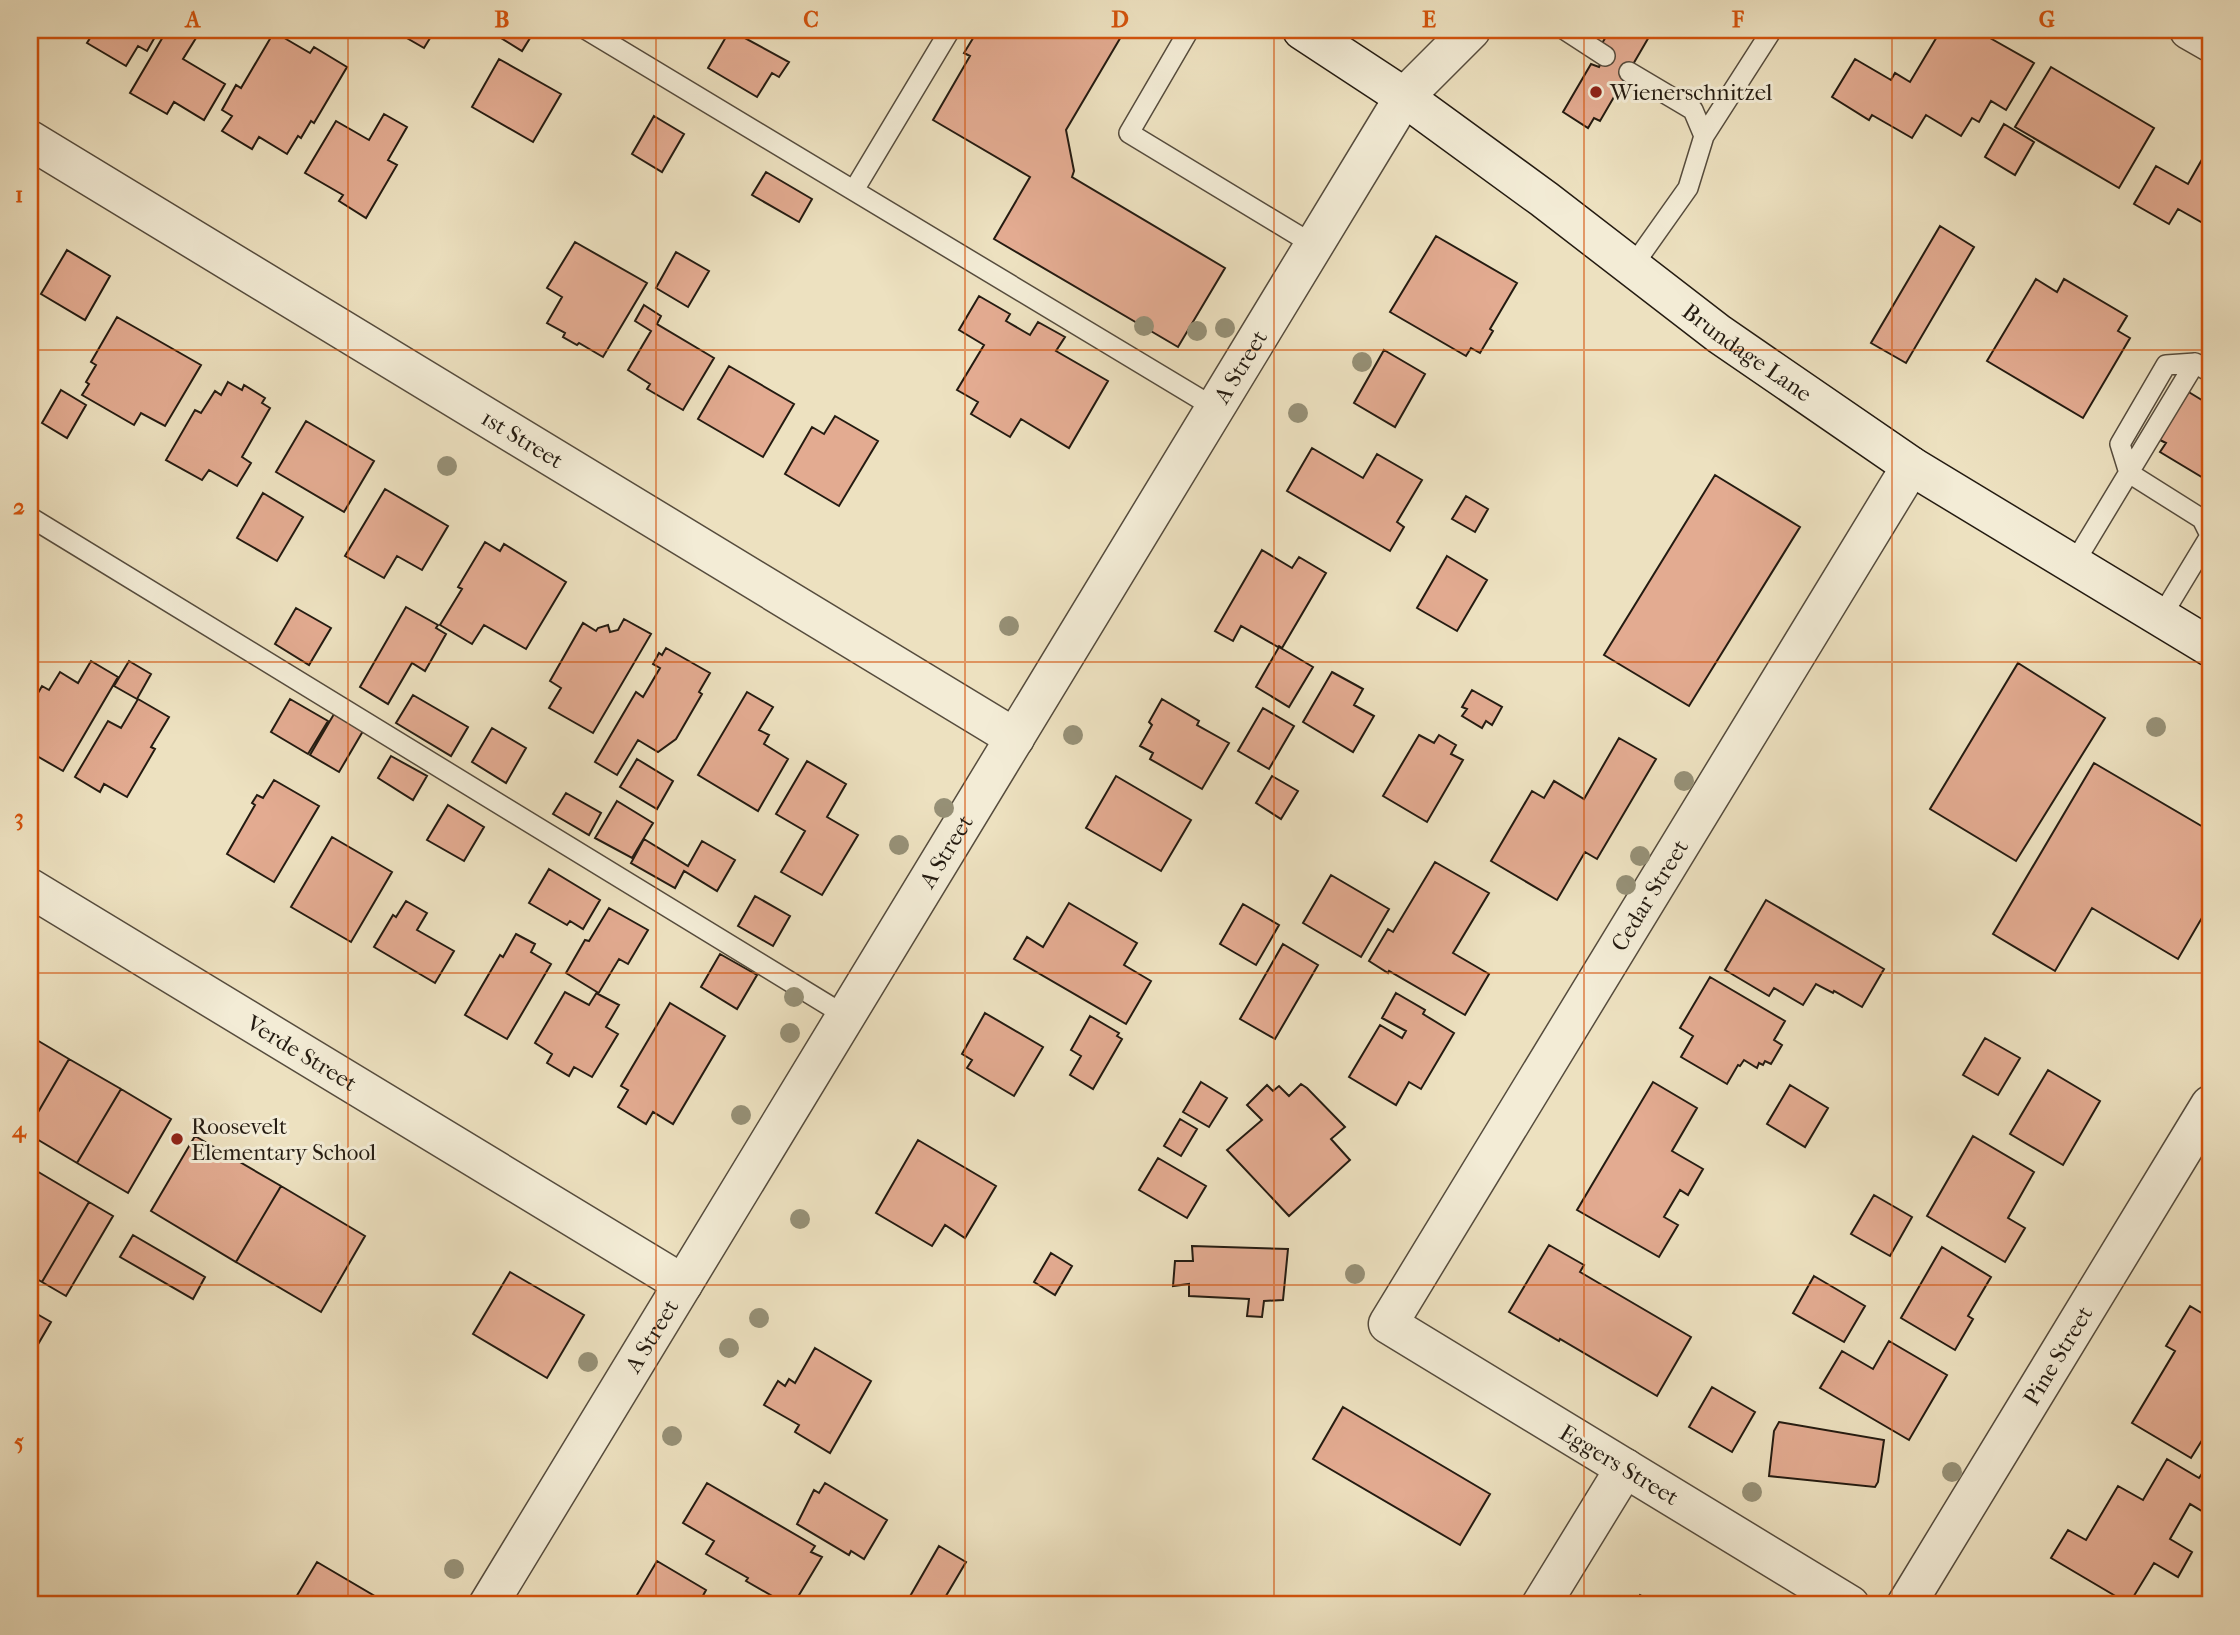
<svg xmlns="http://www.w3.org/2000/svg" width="2240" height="1635" font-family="'IM FELL French Canon',serif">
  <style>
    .building { fill: #e3ab91; stroke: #241b11; stroke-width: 2 }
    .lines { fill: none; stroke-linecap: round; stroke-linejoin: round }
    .service-casing { stroke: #564c3d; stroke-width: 22 }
    .minor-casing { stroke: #564c3d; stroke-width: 41 }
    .tertiary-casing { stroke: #564c3d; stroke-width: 41 }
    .secondary-casing { stroke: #241b11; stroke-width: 41 }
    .service { stroke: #f3ecd6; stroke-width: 19 }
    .minor { stroke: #f3ecd6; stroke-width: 38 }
    .tertiary { stroke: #f3ecd6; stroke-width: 38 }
    .secondary { stroke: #f3ecd6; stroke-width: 38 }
    .tree { fill: #969076 }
    .grid { fill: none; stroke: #d4530c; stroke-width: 2; stroke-opacity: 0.55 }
    .poi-dot { fill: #8f2418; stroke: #f3ecd6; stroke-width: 2.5 }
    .labels { text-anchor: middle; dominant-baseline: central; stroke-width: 6; stroke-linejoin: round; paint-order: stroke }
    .poi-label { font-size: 23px; fill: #241b11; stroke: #f3ecd6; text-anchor: start }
    .street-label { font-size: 23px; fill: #241b11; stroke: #f3ecd6 }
    .neatline { fill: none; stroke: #d4530c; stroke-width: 2.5 }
    .grid-label { font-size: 23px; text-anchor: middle; font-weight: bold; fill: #d4530c }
  </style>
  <rect width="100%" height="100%" fill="#ede1c0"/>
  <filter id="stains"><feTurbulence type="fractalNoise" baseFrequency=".00286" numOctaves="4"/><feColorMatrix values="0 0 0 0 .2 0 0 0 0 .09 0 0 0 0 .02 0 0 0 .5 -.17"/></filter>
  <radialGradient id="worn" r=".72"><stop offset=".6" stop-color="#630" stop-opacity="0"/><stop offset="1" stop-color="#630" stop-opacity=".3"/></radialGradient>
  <!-- building -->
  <path class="building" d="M95 30H159L147 51 138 46 126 66 87 43Z
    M167 30H201L183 59 225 84 204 120 174 102 167 114 130 93Z
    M393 30H435L424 48Z
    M488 30H535L522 51Z
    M730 30 789 62 779 77 772 73 757 97 708 68Z
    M978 30H1125L1066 130 1074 171 1072 177 1225 268 1178 347 994 239 1030 177 933 120 970 56 964 53Z
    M1610 30H1653L1600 121 1594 118 1588 128 1563 112 1591 64 1599 67 1608 50 1601 45Z
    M1941 30H1995L1990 38 2034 63 2006 110 1991 101 1979 122 1972 118 1961 136 1926 115 1912 138 1872 115 1869 120 1832 97 1855 59 1891 80 1895 73 1910 82Z
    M274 32 310 53 314 47 347 67 314 123 311 121 301 138 298 136 287 154 259 137 252 149 222 131 232 116 222 110 236 85 241 88Z
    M499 59 561 94 533 142 472 107Z
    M2051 67 2154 128 2119 188 2015 127Z
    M384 114 407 127 388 160 397 165 366 218 339 201 343 195 305 173 336 121 369 140Z
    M654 116 684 134 662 172 632 154Z
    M2004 124 2034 142 2015 175 1985 157Z
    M2204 156 2210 160V227L2178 209 2169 224 2134 204 2156 166 2188 184Z
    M766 172 812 199 799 222 752 195Z
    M1940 226 1974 247 1906 363 1871 343Z
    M1436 236 1517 283 1490 329 1493 331 1480 353 1471 348 1466 356 1390 312Z
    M575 242 647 283 603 357 579 343 577 345 563 337 565 333 547 323 562 297 547 288Z
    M67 250 110 276 85 320 41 294Z
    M676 252 709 271 688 307 656 288Z
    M2036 279 2057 292 2064 279 2127 316 2118 331 2130 338 2083 418 1987 361Z
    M979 296 1010 314 1006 321 1030 335 1038 322 1065 337 1056 351 1108 381 1069 448 1021 419 1010 437 971 414 978 402 957 390 984 345 959 330Z
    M644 305 661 316 657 324 714 358 683 410 647 389 650 384 628 370 651 331 635 321Z
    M117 317 201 365 165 426 141 413 134 425 82 395 89 384 86 382 96 365 91 362Z
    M1384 350 1425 374 1395 427 1354 403Z
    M729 366 794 404 763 457 698 419Z
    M228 382 242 390 244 385 265 398 262 403 270 408 242 457 251 463 237 486 209 470 202 480 166 460 195 410 201 413 215 391 221 395Z
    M61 390 86 405 67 438 42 423Z
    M2187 391 2210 405V482L2160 452 2166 443 2158 439Z
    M835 416 878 441 839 506 785 474 812 427 824 434Z
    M306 421 374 461 344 512 276 472Z
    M1312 448 1363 478 1377 454 1422 480 1397 522 1404 527 1390 551 1287 491Z
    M1715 475 1800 527 1689 706 1604 655Z
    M385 489 448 526 422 570 397 556 384 578 345 556Z
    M263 493 303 517 277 561 237 538Z
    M1466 496 1488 509 1475 532 1452 519Z
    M485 542 500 551 504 544 566 582 526 649 484 625 472 644 440 625 462 589 458 587Z
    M1262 550 1292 568 1299 557 1326 573 1282 648 1279 646 1278 647 1241 626 1233 641 1215 631Z
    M1447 556 1487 580 1457 631 1417 608Z
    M406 607 438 625 436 628 446 634 425 671 412 663 388 704 360 687Z
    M296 608 331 628 309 665 275 644Z
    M624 619 651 634 593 733 549 708 561 688 550 681 583 623 596 631 598 628 608 625 610 632 618 630Z
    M1279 647 1313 667 1289 707 1256 687Z
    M666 648 710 673 699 692 702 694 676 739 658 752 638 740 617 775 595 762 636 692 643 697 660 668 653 664 659 653 662 655Z
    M91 661 118 677 63 771 30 752V747L37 735 30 731V707L42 686 49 690 60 672 78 683Z
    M129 661 151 674 137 699 114 686Z
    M2018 663 2105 718 2016 861 1930 809Z
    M1332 672 1363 689 1354 705 1374 716 1353 752 1303 722Z
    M1472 690 1502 707 1492 725 1486 721 1482 728 1462 716 1467 709 1462 707Z
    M747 692 773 707 759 730 769 735 764 744 788 759 758 811 698 775Z
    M413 695 468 727 451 756 396 723Z
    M138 699 169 717 151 747 155 749 127 797 104 784 100 792 75 777 108 721 121 728Z
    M290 699 328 721 308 754 271 732Z
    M1162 699 1199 721 1197 725 1229 743 1202 789 1150 759 1153 753 1140 746 1152 725 1149 722Z
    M1263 708 1294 726 1269 769 1238 751Z
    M334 714 363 731 339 772 310 755Z
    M492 728 526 748 506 783 472 762Z
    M1419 735 1434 743 1439 735 1456 745 1451 754 1463 760 1427 822 1383 796Z
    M1619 738 1656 759 1597 859 1585 852 1557 900 1491 861 1532 791 1544 798 1554 781 1584 799Z
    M391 756 427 776 413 800 378 778Z
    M637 759 673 781 657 809 620 787Z
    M807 761 846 784 827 817 858 835 822 895 781 872 805 831 776 814Z
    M2094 763 2210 831V904L2178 959 2092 908 2055 971 1993 934Z
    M1116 776 1191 820 1161 871 1086 828Z
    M1272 776 1298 791 1281 819 1256 803Z
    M274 780 319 806 274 882 227 854 255 805 252 803 257 795 263 798Z
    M566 793 601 813 589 835 553 814Z
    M617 801 653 823 632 858 595 838Z
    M448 805 484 827 464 861 427 840Z
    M332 837 392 872 351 942 291 907Z
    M644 839 688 866 702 841 735 860 717 891 684 871 675 888 631 863Z
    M1435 862 1489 893 1453 953 1489 974 1465 1015 1389 971 1388 973 1369 961 1388 929 1393 932Z
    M549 869 600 900 583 929 570 921 567 925 529 903Z
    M1331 875 1389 909 1361 957 1303 923Z
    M755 896 790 916 773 946 738 926Z
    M1766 900 1884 969 1862 1007 1834 991 1833 993 1816 984 1803 1005 1774 988 1769 996 1725 970Z
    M406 901 427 913 417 930 454 951 435 983 374 947 393 915 396 917Z
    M1069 903 1137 943 1124 965 1151 981 1126 1024 1014 959 1027 937 1043 947Z
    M1243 904 1279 925 1256 965 1220 944Z
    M609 908 648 930 628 964 619 959 598 994 619 1005 606 1027 618 1034 592 1077 574 1067 569 1076 547 1063 552 1054 535 1043 565 992 589 1005 597 992 566 973 585 940 589 941Z
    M516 934 535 944 531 952 551 964 507 1039 465 1015 500 955 503 957Z
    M1283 944 1318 965 1275 1039 1240 1019Z
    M720 954 757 975 737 1009 701 987Z
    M1710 977 1785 1021 1774 1040 1782 1045 1771 1064 1765 1061 1763 1065 1759 1063 1757 1068 1744 1060 1740 1066 1738 1065 1727 1084 1681 1057 1693 1036 1680 1028Z
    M1396 993 1425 1010 1423 1014 1454 1033 1421 1089 1409 1082 1396 1105 1349 1077 1380 1025 1402 1038 1406 1031 1382 1018Z
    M670 1003 725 1036 673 1124 653 1112 646 1124 618 1107 628 1090 621 1086Z
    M985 1013 1043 1047 1014 1096 967 1068 972 1060 962 1054Z
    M1090 1016 1119 1033 1117 1036 1122 1039 1093 1089 1070 1075 1081 1056 1071 1050Z
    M30 1036 69 1059 30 1126Z
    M1985 1038 2020 1058 1998 1095 1963 1075Z
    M69 1059 121 1089 77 1163 30 1135V1126Z
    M2048 1070 2100 1101 2063 1165 2010 1134Z
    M1201 1082 1227 1098 1209 1127 1183 1112Z
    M1653 1082 1697 1108 1672 1151 1703 1169 1688 1195 1680 1190 1664 1217 1678 1225 1659 1257 1577 1210Z
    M1301 1084 1307 1088 1345 1127 1331 1139 1350 1160 1289 1216 1227 1150 1262 1120 1247 1105 1267 1085 1273 1091 1279 1086 1289 1096Z
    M1790 1085 1828 1108 1805 1147 1767 1124Z
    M121 1089 171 1119 128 1193 77 1163Z
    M1180 1119 1197 1129 1181 1156 1164 1146Z
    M195 1136 281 1186 236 1262 151 1211Z
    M1973 1136 2034 1172 2008 1218 2025 1228 2005 1262 1927 1216Z
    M918 1140 996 1186 965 1238 945 1225 932 1246 876 1213Z
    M1158 1158 1206 1186 1187 1218 1139 1190Z
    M35 1170 89 1202 42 1282 30 1275V1179Z
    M281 1186 365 1236 321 1312 236 1262Z
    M1874 1195 1912 1217 1890 1256 1851 1234Z
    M89 1202 113 1216 66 1296 42 1282Z
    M133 1235 205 1277 193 1299 120 1257Z
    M1549 1245 1584 1265 1580 1272 1691 1337 1657 1396 1560 1339 1559 1341 1509 1312Z
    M1192 1246 1288 1249 1283 1300 1264 1301 1262 1317 1247 1316 1249 1299 1189 1296V1284L1173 1286 1175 1261H1193Z
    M1942 1247 1991 1277 1968 1316 1973 1319 1955 1350 1901 1318Z
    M1051 1253 1072 1266 1055 1295 1034 1282Z
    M510 1272 584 1315 547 1378 473 1334Z
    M1814 1276 1865 1306 1844 1342 1793 1313Z
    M2190 1306 2210 1318V1430L2209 1429 2191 1458 2132 1423 2175 1351 2166 1346Z
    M30 1310 51 1322 30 1358Z
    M1889 1341 1947 1375 1909 1440 1820 1388 1842 1351 1873 1369Z
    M815 1348 871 1381 830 1453 795 1432 799 1425 764 1405 778 1381 785 1386 789 1379 795 1383Z
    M1712 1387 1755 1412 1732 1452 1689 1427Z
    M1343 1407 1490 1494 1460 1545 1313 1459Z
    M1779 1422 1884 1440 1878 1482 1875 1487 1769 1476 1774 1431Z
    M2167 1459 2199 1478 2203 1472 2210 1476V1516L2190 1504 2170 1539 2192 1552 2178 1577 2154 1563 2129 1604 2051 1558 2068 1530 2086 1540 2118 1486 2143 1500Z
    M707 1483 815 1546 811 1552 822 1557 793 1605H788L746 1581 748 1578 706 1554 714 1541 683 1523Z
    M825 1483 887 1520 864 1559 851 1551 849 1555 797 1524 814 1490 819 1493Z
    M939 1546 966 1562 943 1601 950 1605H905Z
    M657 1561 706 1590 698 1605H631Z
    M317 1562 390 1605H299L293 1602Z
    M1640 1595 1658 1605H1634Z"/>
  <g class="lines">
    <defs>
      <path id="service" d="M587 30 1215 408
        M1189 30 1129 133 1314 245
        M1565 30 1605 56
        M1629 72 1693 110 1704 136
        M854 190 950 30
        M1632 267 1688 188 1704 136 1772 30
        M2210 372 2195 363 2166 365 2120 444 2129 473 2202 519 2210 535
        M30 517 846 1016
        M2073 565 2195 363
        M2161 617 2210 536"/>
      <g id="minor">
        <path d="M2189 30 2210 42"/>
        <path id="s1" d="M30 140 1015 738"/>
        <path id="s2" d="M30 888 683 1284"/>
        <path d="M1541 1605 1625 1468"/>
        <path id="s3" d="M1850 1605 1388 1324 1911 466"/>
        <path id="s4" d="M1906 1605 2210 1105"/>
      </g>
      <g id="tertiary">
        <path id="s5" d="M488 1605 1404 97 1471 30"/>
      </g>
      <g id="secondary">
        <path id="s6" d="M1302 30 1404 97 1544 199 1719 334 1911 466 2210 647"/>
      </g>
    </defs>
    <!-- service casing -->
    <use href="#service" class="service-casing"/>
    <!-- minor casing -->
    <use href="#minor" class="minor-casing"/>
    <!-- tertiary casing -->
    <use href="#tertiary" class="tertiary-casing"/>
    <!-- secondary casing -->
    <use href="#secondary" class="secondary-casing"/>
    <!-- service -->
    <use href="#service" class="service"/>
    <!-- minor -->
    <use href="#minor" class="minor"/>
    <!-- tertiary -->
    <use href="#tertiary" class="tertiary"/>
    <!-- secondary -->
    <use href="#secondary" class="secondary"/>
  </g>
  <!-- trees -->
  <g class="tree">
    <circle cx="1144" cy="326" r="10"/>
    <circle cx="1225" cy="328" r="10"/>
    <circle cx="1197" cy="331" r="10"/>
    <circle cx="1362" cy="362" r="10"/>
    <circle cx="1298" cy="413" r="10"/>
    <circle cx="447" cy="466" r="10"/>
    <circle cx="1009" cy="626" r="10"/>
    <circle cx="2156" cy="727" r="10"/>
    <circle cx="1073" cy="735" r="10"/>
    <circle cx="1684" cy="781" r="10"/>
    <circle cx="944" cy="808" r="10"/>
    <circle cx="899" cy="845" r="10"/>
    <circle cx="1640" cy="856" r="10"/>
    <circle cx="1626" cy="885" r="10"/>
    <circle cx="794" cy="997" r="10"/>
    <circle cx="790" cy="1033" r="10"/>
    <circle cx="741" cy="1115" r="10"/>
    <circle cx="800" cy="1219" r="10"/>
    <circle cx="1355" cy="1274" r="10"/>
    <circle cx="759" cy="1318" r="10"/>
    <circle cx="729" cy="1348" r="10"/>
    <circle cx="588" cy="1362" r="10"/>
    <circle cx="672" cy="1436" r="10"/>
    <circle cx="1952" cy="1472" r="10"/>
    <circle cx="1752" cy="1492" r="10"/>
    <circle cx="454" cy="1569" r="10"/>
  </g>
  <!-- grid -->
  <path class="grid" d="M348 30V1605M656 30V1605M965 30V1605M1274 30V1605M1584 30V1605M1892 30V1605M30 350H2210M30 662H2210M30 973H2210M30 1285H2210"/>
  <!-- markers -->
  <g class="poi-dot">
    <circle cx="1596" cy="92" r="7"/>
    <circle cx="177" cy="1139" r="7"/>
  </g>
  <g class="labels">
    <!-- poi labels -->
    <g class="poi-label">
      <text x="1610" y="92">Wienerschnitzel</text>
      <text x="191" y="1126">Roosevelt<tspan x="191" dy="26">Elementary School</tspan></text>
    </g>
    <!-- street labels -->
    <g class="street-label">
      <text stroke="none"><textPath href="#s6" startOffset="550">Brundage Lane</textPath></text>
      <text stroke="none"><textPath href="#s5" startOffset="1449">A Street</textPath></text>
      <text stroke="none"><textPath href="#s1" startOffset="576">1st Street</textPath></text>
      <text stroke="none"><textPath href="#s5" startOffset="882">A Street</textPath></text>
      <text stroke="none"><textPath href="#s3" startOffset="1043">Cedar Street</textPath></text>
      <text stroke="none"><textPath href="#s2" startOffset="318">Verde Street</textPath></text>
      <text stroke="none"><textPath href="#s5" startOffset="315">A Street</textPath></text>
      <text stroke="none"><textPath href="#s4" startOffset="292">Pine Street</textPath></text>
      <text transform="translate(1619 1465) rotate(31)">Eggers Street</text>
    </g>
  </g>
  <!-- margin -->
  <rect width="2240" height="1635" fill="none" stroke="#ede1c0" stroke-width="77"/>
  <rect x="38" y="38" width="2164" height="1558" class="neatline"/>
  <g class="grid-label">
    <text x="193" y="27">A</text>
    <text x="502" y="27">B</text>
    <text x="811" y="27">C</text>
    <text x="1120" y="27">D</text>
    <text x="1429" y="27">E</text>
    <text x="1738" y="27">F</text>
    <text x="2047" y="27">G</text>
    <text x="19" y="202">1</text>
    <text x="19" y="514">2</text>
    <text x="19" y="825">3</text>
    <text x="19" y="1137">4</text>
    <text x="19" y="1449">5</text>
  </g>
  <rect width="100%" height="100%" filter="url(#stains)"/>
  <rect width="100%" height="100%" fill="url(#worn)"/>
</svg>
